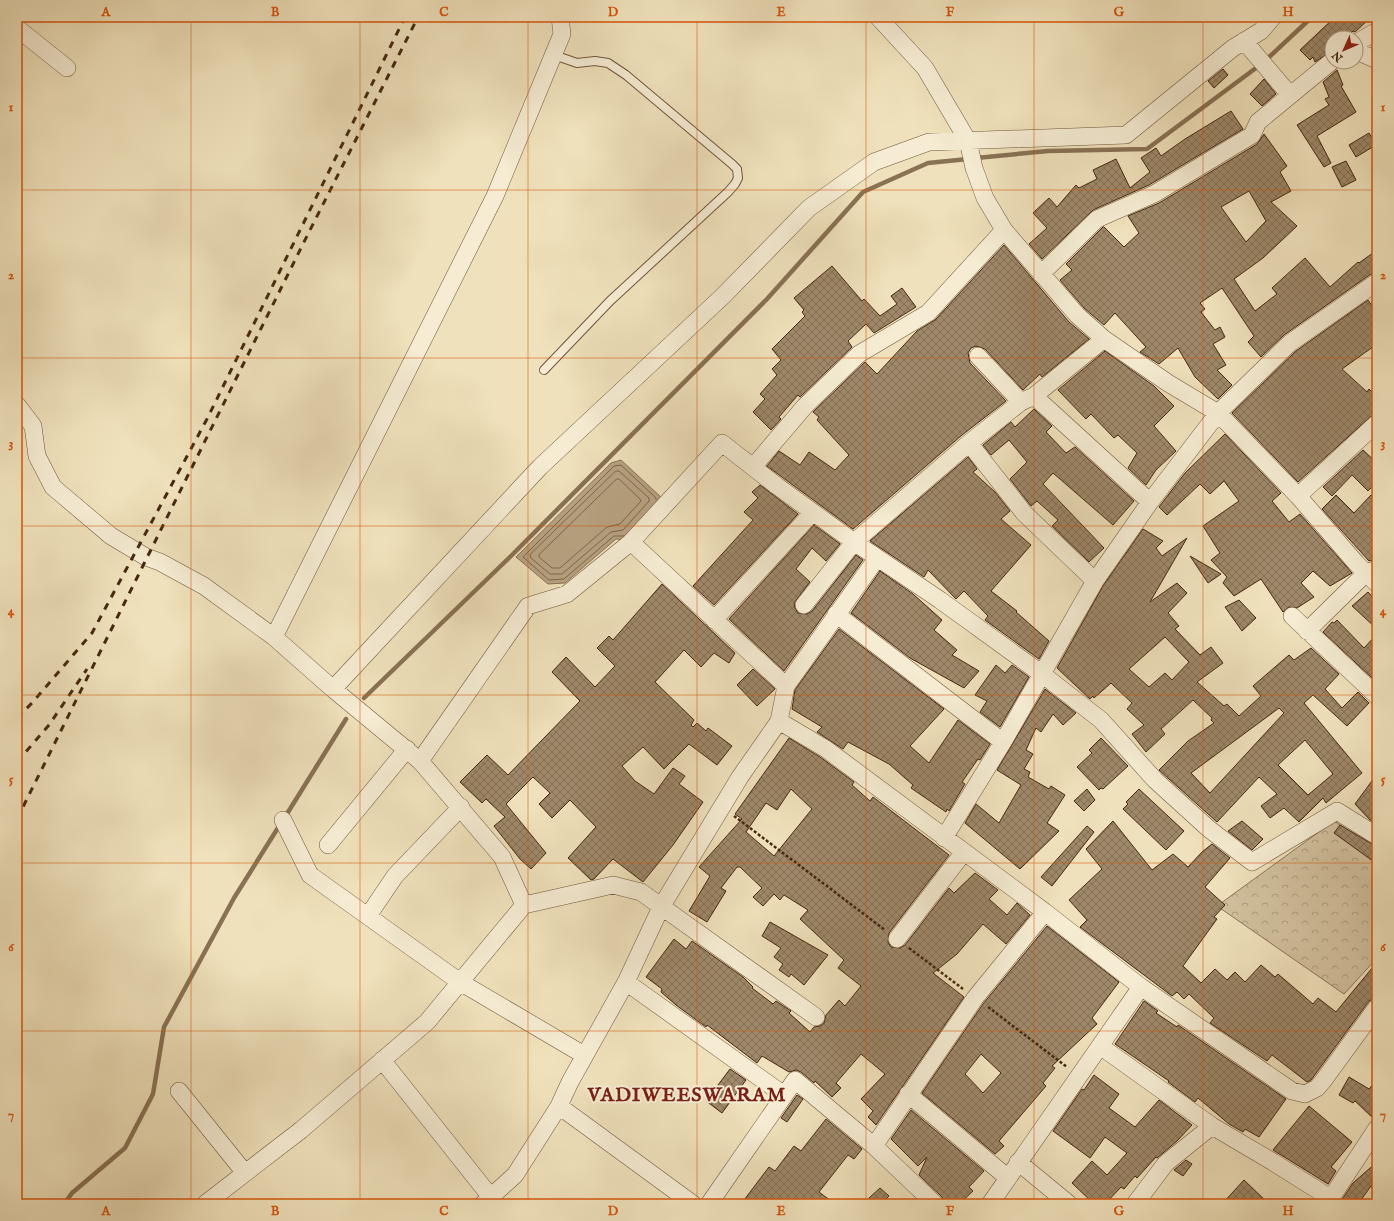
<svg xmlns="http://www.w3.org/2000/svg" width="1394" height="1221" font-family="'IM FELL English',serif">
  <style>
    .park { fill: url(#park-crowns); stroke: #8c7457 }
    .water { fill: #b6a281; stroke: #897154 }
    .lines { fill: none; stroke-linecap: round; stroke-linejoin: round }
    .shore { stroke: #7e6448; stroke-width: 1 }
    .stream { stroke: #897154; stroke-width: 4.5 }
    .building { fill: url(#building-cross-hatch); stroke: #462710; fill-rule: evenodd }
    .service-casing { stroke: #70563b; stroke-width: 10 }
    .minor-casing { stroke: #70563b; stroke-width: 18 }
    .path { stroke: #462710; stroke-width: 2.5; stroke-dasharray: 3 2; stroke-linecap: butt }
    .service { stroke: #f5ecd3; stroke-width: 8 }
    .minor { stroke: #f5ecd3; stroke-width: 17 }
    .rail { stroke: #462710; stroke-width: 3; stroke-dasharray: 7 7; stroke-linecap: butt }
    .grid { fill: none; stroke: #d8540c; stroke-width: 1; stroke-opacity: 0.55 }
    .labels { text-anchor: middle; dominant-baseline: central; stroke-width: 4; stroke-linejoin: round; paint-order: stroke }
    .district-label { font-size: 20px; font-weight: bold; letter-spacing: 1px; fill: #7a1f14; stroke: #f5ecd3 }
    .neatline { fill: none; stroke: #d8540c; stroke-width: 1.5 }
    .grid-label { font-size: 13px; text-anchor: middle; font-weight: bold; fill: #d8540c }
  </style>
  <defs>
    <pattern id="park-crowns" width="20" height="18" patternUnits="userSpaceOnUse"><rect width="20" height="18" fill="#d2c19e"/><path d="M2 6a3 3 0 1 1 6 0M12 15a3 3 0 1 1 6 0" fill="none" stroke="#ac9d7f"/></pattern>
    <pattern id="building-cross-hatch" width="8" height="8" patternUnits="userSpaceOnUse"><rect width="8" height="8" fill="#9e8869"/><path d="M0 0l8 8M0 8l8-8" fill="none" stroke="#836f55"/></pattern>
  </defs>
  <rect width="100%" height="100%" fill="#efe1bb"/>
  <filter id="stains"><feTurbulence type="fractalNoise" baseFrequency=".005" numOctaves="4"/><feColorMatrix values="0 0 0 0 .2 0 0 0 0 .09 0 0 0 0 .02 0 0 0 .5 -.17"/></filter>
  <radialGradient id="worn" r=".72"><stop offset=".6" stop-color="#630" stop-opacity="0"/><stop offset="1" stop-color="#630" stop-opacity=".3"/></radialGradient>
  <!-- park -->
  <path class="park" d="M1334 821 1377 849V958L1344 994 1217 906Z"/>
  <!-- water -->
  <path class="water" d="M621 460 663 499 626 540 616 539 565 583 548 584 516 557 611 463Z"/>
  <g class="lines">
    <!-- shore -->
    <path class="shore" d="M616 471H619L649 498V501L623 530 611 532 562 574H550L531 558 530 555Z
      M617 479H619L640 499 641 501 620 524 607 527 560 568H552L539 557V555Z
      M624 536H614L564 579 549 580 523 557 614 466 621 465 656 498V500"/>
    <!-- stream -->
    <path class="stream" d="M1266 60 1312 17
      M976 158 1048 151 1147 149 1260 65
      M364 698 511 556 767 299 863 192 928 163 968 159
      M285 817 346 719
      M64 1204 72 1193 125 1148 153 1094 164 1027 234 898 281 823"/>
  </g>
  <!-- building -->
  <path class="building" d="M1335 17H1371L1355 32 1353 31 1345 38H1332V51L1315 62 1313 57 1310 60 1300 50Z
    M1223 69 1228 75 1214 88 1208 81Z
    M1337 70 1343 85 1341 86 1356 112 1317 136 1331 163 1324 167 1297 125 1329 105 1325 99 1329 97 1323 82Z
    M1264 79 1276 94 1262 106 1250 94Z
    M1231 111 1243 129 1149 185 1093 210 1042 259 1029 244 1047 228 1033 213 1049 198 1057 207 1076 185 1079 188 1097 179 1093 170 1116 159 1130 188 1150 172 1141 158 1156 148 1161 156 1185 139Z
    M1369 133 1376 145 1356 157 1349 145Z
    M1264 134 1287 166 1280 172 1291 191 1271 202 1297 226 1263 258 1234 279 1255 311 1277 294 1272 288 1305 258 1330 287 1358 262 1359 263 1377 250V272L1371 274 1284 335 1261 357 1248 342 1254 336 1222 288 1200 303 1205 309 1201 312 1215 330 1220 327 1225 337 1213 344 1226 365 1217 370 1232 385 1218 399 1195 377 1178 348 1159 364 1140 352 1146 347 1115 313 1104 325 1084 308 1060 280 1072 270 1066 264 1103 227H1104L1124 247 1139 233 1128 216 1159 203 1257 144ZM1249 191 1266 221 1246 242 1221 207Z
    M1346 161 1356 180 1342 187 1332 167Z
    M1004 245 1069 322 1089 339 1042 377 1040 374 1023 390 985 349 976 346 971 348 968 353 970 363 1006 401 962 435 853 529 767 466 779 451 800 465 809 452 835 470 849 455 817 420 819 417 813 412 865 362 877 374 917 331 935 320Z
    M832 266 862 301 864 299 880 316 897 304 891 296 902 288 916 307 874 333 866 324 848 341 852 347 800 397 798 395 779 417 781 419 771 430 753 412 765 399 760 394 777 375 772 369 781 360 772 349 805 316 802 312 804 310 794 298Z
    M1368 300 1377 313V344L1342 369 1367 392 1369 389 1377 397V411L1298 482 1232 413 1296 351Z
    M1105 351 1154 386 1174 406 1154 426 1176 451 1156 470 1146 485 1128 468 1137 453 1118 435 1114 438 1091 414 1086 419 1058 390Z
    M1034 409 1052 426 1046 432 1066 453 1075 447 1134 501 1113 525 1053 473 1043 484 1104 548 1089 562 1052 526 1058 520 1037 501 1031 506 1010 479 1027 462 1009 440 991 455 983 445 1011 422 1015 427Z
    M1225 434 1281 493 1272 501 1289 522 1300 514 1352 573 1330 586 1313 571 1301 583 1314 597 1297 608 1289 607 1283 612 1261 579 1234 596 1223 583 1227 577 1211 560 1220 553 1203 526 1239 501 1224 481 1210 494 1200 484 1167 515 1159 507 1185 473Z
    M1363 450 1377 463V482L1368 491 1352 475 1332 496 1323 487Z
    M968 457 977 469 973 472 995 492 1010 511 1001 519 1031 545 991 591 1017 611 1016 612 1049 641 1039 659 985 620 988 616 964 591 956 599 928 570 924 577 870 541Z
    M760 485 798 514 714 605 693 586 753 520 744 512 758 498 752 492Z
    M1336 495 1354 513 1371 495 1377 501 1376 559 1369 561 1322 509Z
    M814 525 840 544 826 561 812 548 796 569 810 582 794 603 795 608 798 613 807 614 812 611 856 555 863 560 784 671 729 619Z
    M1143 529 1163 541 1156 548 1162 556 1187 538 1150 602 1177 583 1187 593 1168 613 1179 626 1175 629 1200 655 1211 647 1223 663 1197 682 1224 706 1227 704 1239 716 1261 696 1253 686 1289 655 1294 660 1311 648 1339 674 1325 689 1342 708 1358 692 1369 703 1347 726 1313 695 1304 703 1362 773 1326 803 1323 798 1299 822 1284 808 1270 818 1261 806 1277 794 1259 777 1217 822 1159 770 1188 741 1214 723 1211 720 1212 718 1193 700 1161 729 1165 734 1146 752 1132 734 1144 725 1127 709 1132 703 1111 683 1094 698 1093 696 1090 699 1057 668 1103 586ZM1165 637 1189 662 1172 680 1165 673 1149 687 1129 669ZM1279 708 1284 713 1210 793 1191 773ZM1305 740 1333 774 1308 795 1278 765Z
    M1190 556 1221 574 1208 583Z
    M880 571 913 594 942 620 934 630 957 650 952 655 979 671 964 688 910 658 851 613Z
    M662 584 735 653 729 663 714 653 701 667 684 650 655 682 694 720 691 725 693 727 697 723 706 731 708 728 732 746 717 765 689 744 664 769 643 747 622 766 635 781 654 794 673 768 685 776 679 784 703 802 673 845 643 882 613 859 594 879 591 880 568 858 596 827 570 800 552 818 539 804 550 793 533 777 506 804 546 853 531 869 520 859 494 826 505 817 486 799 482 803 460 782 487 755 508 775 580 701 552 672 566 657 595 687 615 666 597 648 609 636 613 640Z
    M1368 592 1377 602V629L1352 606Z
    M1239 600 1256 618 1242 631 1225 607Z
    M1337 620 1364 648 1377 634V672L1372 678 1323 632 1332 622 1334 623Z
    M839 629 944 709 910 746 929 763 958 720 990 744 980 760 978 759 962 782 965 784 949 811 947 809 946 812 911 788 913 785 889 764 848 742 843 749 817 732 822 727 792 709 795 690Z
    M996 665 1005 673 1012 665 1029 677 1000 727 980 712 987 701 975 695Z
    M753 669 775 689 757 706 737 685Z
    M1045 689 1076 713 1063 725 1053 714 1041 732 1036 728 1026 750 1033 754 1024 769 1030 772 1028 777 1049 789 1051 786 1065 795 1047 823 1059 831 1020 869 965 823 976 804 999 823 1021 785 997 770Z
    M789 738 820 757 854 782 852 785 870 801 873 797 949 855 889 933 888 942 891 947 900 948 905 945 949 888 954 893 975 873 998 890 989 899 1007 915 1017 903 1030 915 1006 944 983 924 957 954 933 973 964 997 876 1125 868 1117 873 1111 861 1099 885 1074 861 1054 836 1083 841 1088 832 1097 815 1081 814 1083 801 1072 796 1070 789 1072 762 1056 757 1063 707 1025 706 1027 676 1005 661 992 662 989 646 977 674 939 686 949 692 941 743 977 753 987 752 988 773 1004 776 1001 791 1011 789 1013 810 1032 814 1027 820 1026 824 1023 826 1015 839 1000 845 1006 861 986 838 968 844 960 800 919 808 910 784 895 780 900 774 894 763 906 753 897 762 888 740 867H737L721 888 726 891 707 922 689 911 710 876 699 867 742 819 735 814ZM791 789 812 809 774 856 746 832 766 803 777 810Z
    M1101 738 1128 766 1103 789 1101 788 1099 790 1077 767 1092 753 1089 750Z
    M1377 774V824L1370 820 1355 804Z
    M1087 789 1095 800 1084 811 1074 801Z
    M1139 789 1184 831 1166 850 1123 809 1128 804 1126 802Z
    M1113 821 1152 870 1173 854 1188 867 1202 852 1212 844 1230 858 1205 887 1225 905 1214 917 1217 919 1183 966 1201 983 1215 969 1227 980 1235 972 1245 982 1261 965 1275 977 1278 974 1313 1004 1318 998 1336 1012 1377 962V997L1369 1001 1311 1080 1307 1082 1272 1055 1267 1061 1210 1023 1214 1018 1189 994 1184 999 1177 992 1172 996 1080 927 1087 920 1069 900 1102 869 1086 849Z
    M1242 821 1263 839 1252 850 1228 831Z
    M1340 825 1377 847V864L1334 833Z
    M1087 826 1094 832 1052 886 1041 877Z
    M770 922 828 955 804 985 791 974 789 977 779 970 783 964 774 957 781 948 762 936Z
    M1047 926 1119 982 1092 1018 1097 1024 1052 1066 1055 1068 1043 1083 1046 1086 999 1141 1004 1146 995 1154 922 1093 983 1004ZM981 1054 1001 1073 983 1093 965 1074Z
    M1144 1001 1158 1011 1156 1013 1177 1027 1178 1025 1286 1099 1259 1137 1245 1129 1243 1132 1229 1124 1198 1098 1195 1102 1168 1082 1169 1081 1115 1044Z
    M730 1069 746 1080 722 1113 706 1101Z
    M1094 1075 1119 1094 1109 1108 1135 1127 1159 1100 1192 1125 1177 1141 1157 1158 1156 1157 1137 1178 1135 1176 1124 1189 1121 1187 1105 1204H1094L1072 1183 1092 1161 1107 1175 1127 1153 1105 1137 1090 1158 1053 1131 1082 1089 1084 1090Z
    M1349 1077 1369 1089 1377 1080V1118L1374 1119 1355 1101 1353 1103 1339 1095Z
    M797 1095 803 1099 787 1122 781 1118Z
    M1309 1106 1352 1142 1331 1167 1336 1171 1328 1184 1273 1150Z
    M911 1110 984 1171 969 1187 973 1191 959 1204H945L942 1197 919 1175 927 1157 918 1166 891 1139Z
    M826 1119 862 1149 854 1159 848 1155 819 1192 835 1204H741L769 1167 775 1171 794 1146 801 1151Z
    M1186 1160 1192 1164 1183 1176 1174 1170Z
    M1377 1162V1193L1371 1186 1358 1204H1339L1353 1183Z
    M1244 1180 1269 1204H1222Z
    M880 1188 889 1196 881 1204H875L869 1198Z"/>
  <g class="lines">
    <defs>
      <path id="service" d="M544 370 610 301 728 192 735 184 738 178 737 169 732 164 626 75 608 63 595 61 577 63 554 55"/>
      <path id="minor" d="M878 17 925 68 968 141 974 168 985 198 1004 230 1077 315 1104 339 1168 383 1218 413 1298 496 1356 563 1377 584
        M17 28 67 68
        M1244 41 1290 95
        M1356 43 1377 31
        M1356 51 1377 60
        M1041 274 1097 219 1154 194 1252 135 1258 122 1332 61
        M978 356 1021 402
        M1034 396 1150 502
        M17 405 33 426 37 456 53 487 111 536 146 557 160 562 204 586 274 637 333 689 420 761 502 857 524 905 613 885 641 892 816 1017
        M969 443 1024 513 1095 581
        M753 467 805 406 859 354 928 313 1004 230
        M1298 496 1377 423
        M631 542 722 443 777 486 854 542 940 600 1042 674 1101 720 1155 780 1209 829 1252 862 1337 811 1377 836
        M804 605 854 542 969 443 1021 402 1034 396 1104 339
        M836 614 1003 742
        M1292 616 1377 696
        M714 620 813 512
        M1307 631 1366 573 1377 569
        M274 637 495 196 562 34 560 17
        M333 689 540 467 723 296 809 208 874 162 929 142 1126 135 1233 48 1261 31 1273 17
        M779 721 786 686 877 558
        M420 761 528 606 567 594 631 542 786 686
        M283 820 310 875 460 982 584 1055
        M944 838 1003 742 1095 581 1150 502 1218 413 1290 343 1377 282
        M328 845 407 749
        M368 916 395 876 461 807
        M897 939 964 852
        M626 982 784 1095
        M1141 987 1292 1091 1305 1094 1317 1088 1323 1081 1377 1007
        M1100 1046 1212 1126 1273 1162 1330 1198
        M382 1060 490 1196
        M179 1091 245 1173
        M908 1094 1008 1178
        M559 1106 693 1204
        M874 1146 935 1204
        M1018 1162 1069 1204
        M205 1204 301 1130 427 1022 524 905
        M483 1204 515 1175 559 1106 570 1082 626 982 661 907 740 777 779 721 826 749 1045 912 1141 987 990 1204
        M709 1204 795 1080 874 1146 975 998 1045 912
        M1135 1204 1166 1163 1212 1126
        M1327 1204 1377 1128"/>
    </defs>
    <!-- service casing -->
    <use href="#service" class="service-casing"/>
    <!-- minor casing -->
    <use href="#minor" class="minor-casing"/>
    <!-- path -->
    <path class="path" d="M734 816 885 930
      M909 948 963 989
      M988 1007 1067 1067"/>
    <!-- service -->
    <use href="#service" class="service"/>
    <!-- minor -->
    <use href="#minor" class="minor"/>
    <!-- rail -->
    <path class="rail" d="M17 718 32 703 92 633 207 419 405 17
      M17 762 49 725 87 669
      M17 819 308 234 418 17"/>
  </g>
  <!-- grid -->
  <path class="grid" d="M191 17V1204M360 17V1204M528 17V1204M697 17V1204M866 17V1204M1034 17V1204M1203 17V1204M17 190H1377M17 358H1377M17 526H1377M17 695H1377M17 863H1377M17 1031H1377"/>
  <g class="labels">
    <!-- district labels -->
    <g class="district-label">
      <text x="687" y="1095">VADIWEESWARAM</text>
    </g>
  </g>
  <!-- margin -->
  <rect width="1394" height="1221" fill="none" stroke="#efe1bb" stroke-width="44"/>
  <!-- north arrow -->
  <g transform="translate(1344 50) rotate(225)"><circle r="19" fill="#f5ecd3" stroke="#af9d85"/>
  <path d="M0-3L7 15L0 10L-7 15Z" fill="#8f2418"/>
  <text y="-6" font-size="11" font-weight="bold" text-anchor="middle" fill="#462710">N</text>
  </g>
  <rect x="22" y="22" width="1350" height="1177" class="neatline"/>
  <g class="grid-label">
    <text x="106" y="16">A</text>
    <text x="275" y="16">B</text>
    <text x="444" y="16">C</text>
    <text x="613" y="16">D</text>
    <text x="781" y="16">E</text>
    <text x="950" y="16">F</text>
    <text x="1119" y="16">G</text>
    <text x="1288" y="16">H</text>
    <text x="11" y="111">1</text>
    <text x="1383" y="111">1</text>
    <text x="11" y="279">2</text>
    <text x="1383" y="279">2</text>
    <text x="11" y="447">3</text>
    <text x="1383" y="447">3</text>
    <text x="11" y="615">4</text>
    <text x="1383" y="615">4</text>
    <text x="11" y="783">5</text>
    <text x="1383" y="783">5</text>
    <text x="11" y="951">6</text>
    <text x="1383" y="951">6</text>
    <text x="11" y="1119">7</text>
    <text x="1383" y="1119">7</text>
    <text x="106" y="1215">A</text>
    <text x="275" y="1215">B</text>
    <text x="444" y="1215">C</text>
    <text x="613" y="1215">D</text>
    <text x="781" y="1215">E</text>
    <text x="950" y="1215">F</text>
    <text x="1119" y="1215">G</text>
    <text x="1288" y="1215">H</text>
  </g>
  <rect width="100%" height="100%" filter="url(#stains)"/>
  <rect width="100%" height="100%" fill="url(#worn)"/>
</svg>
